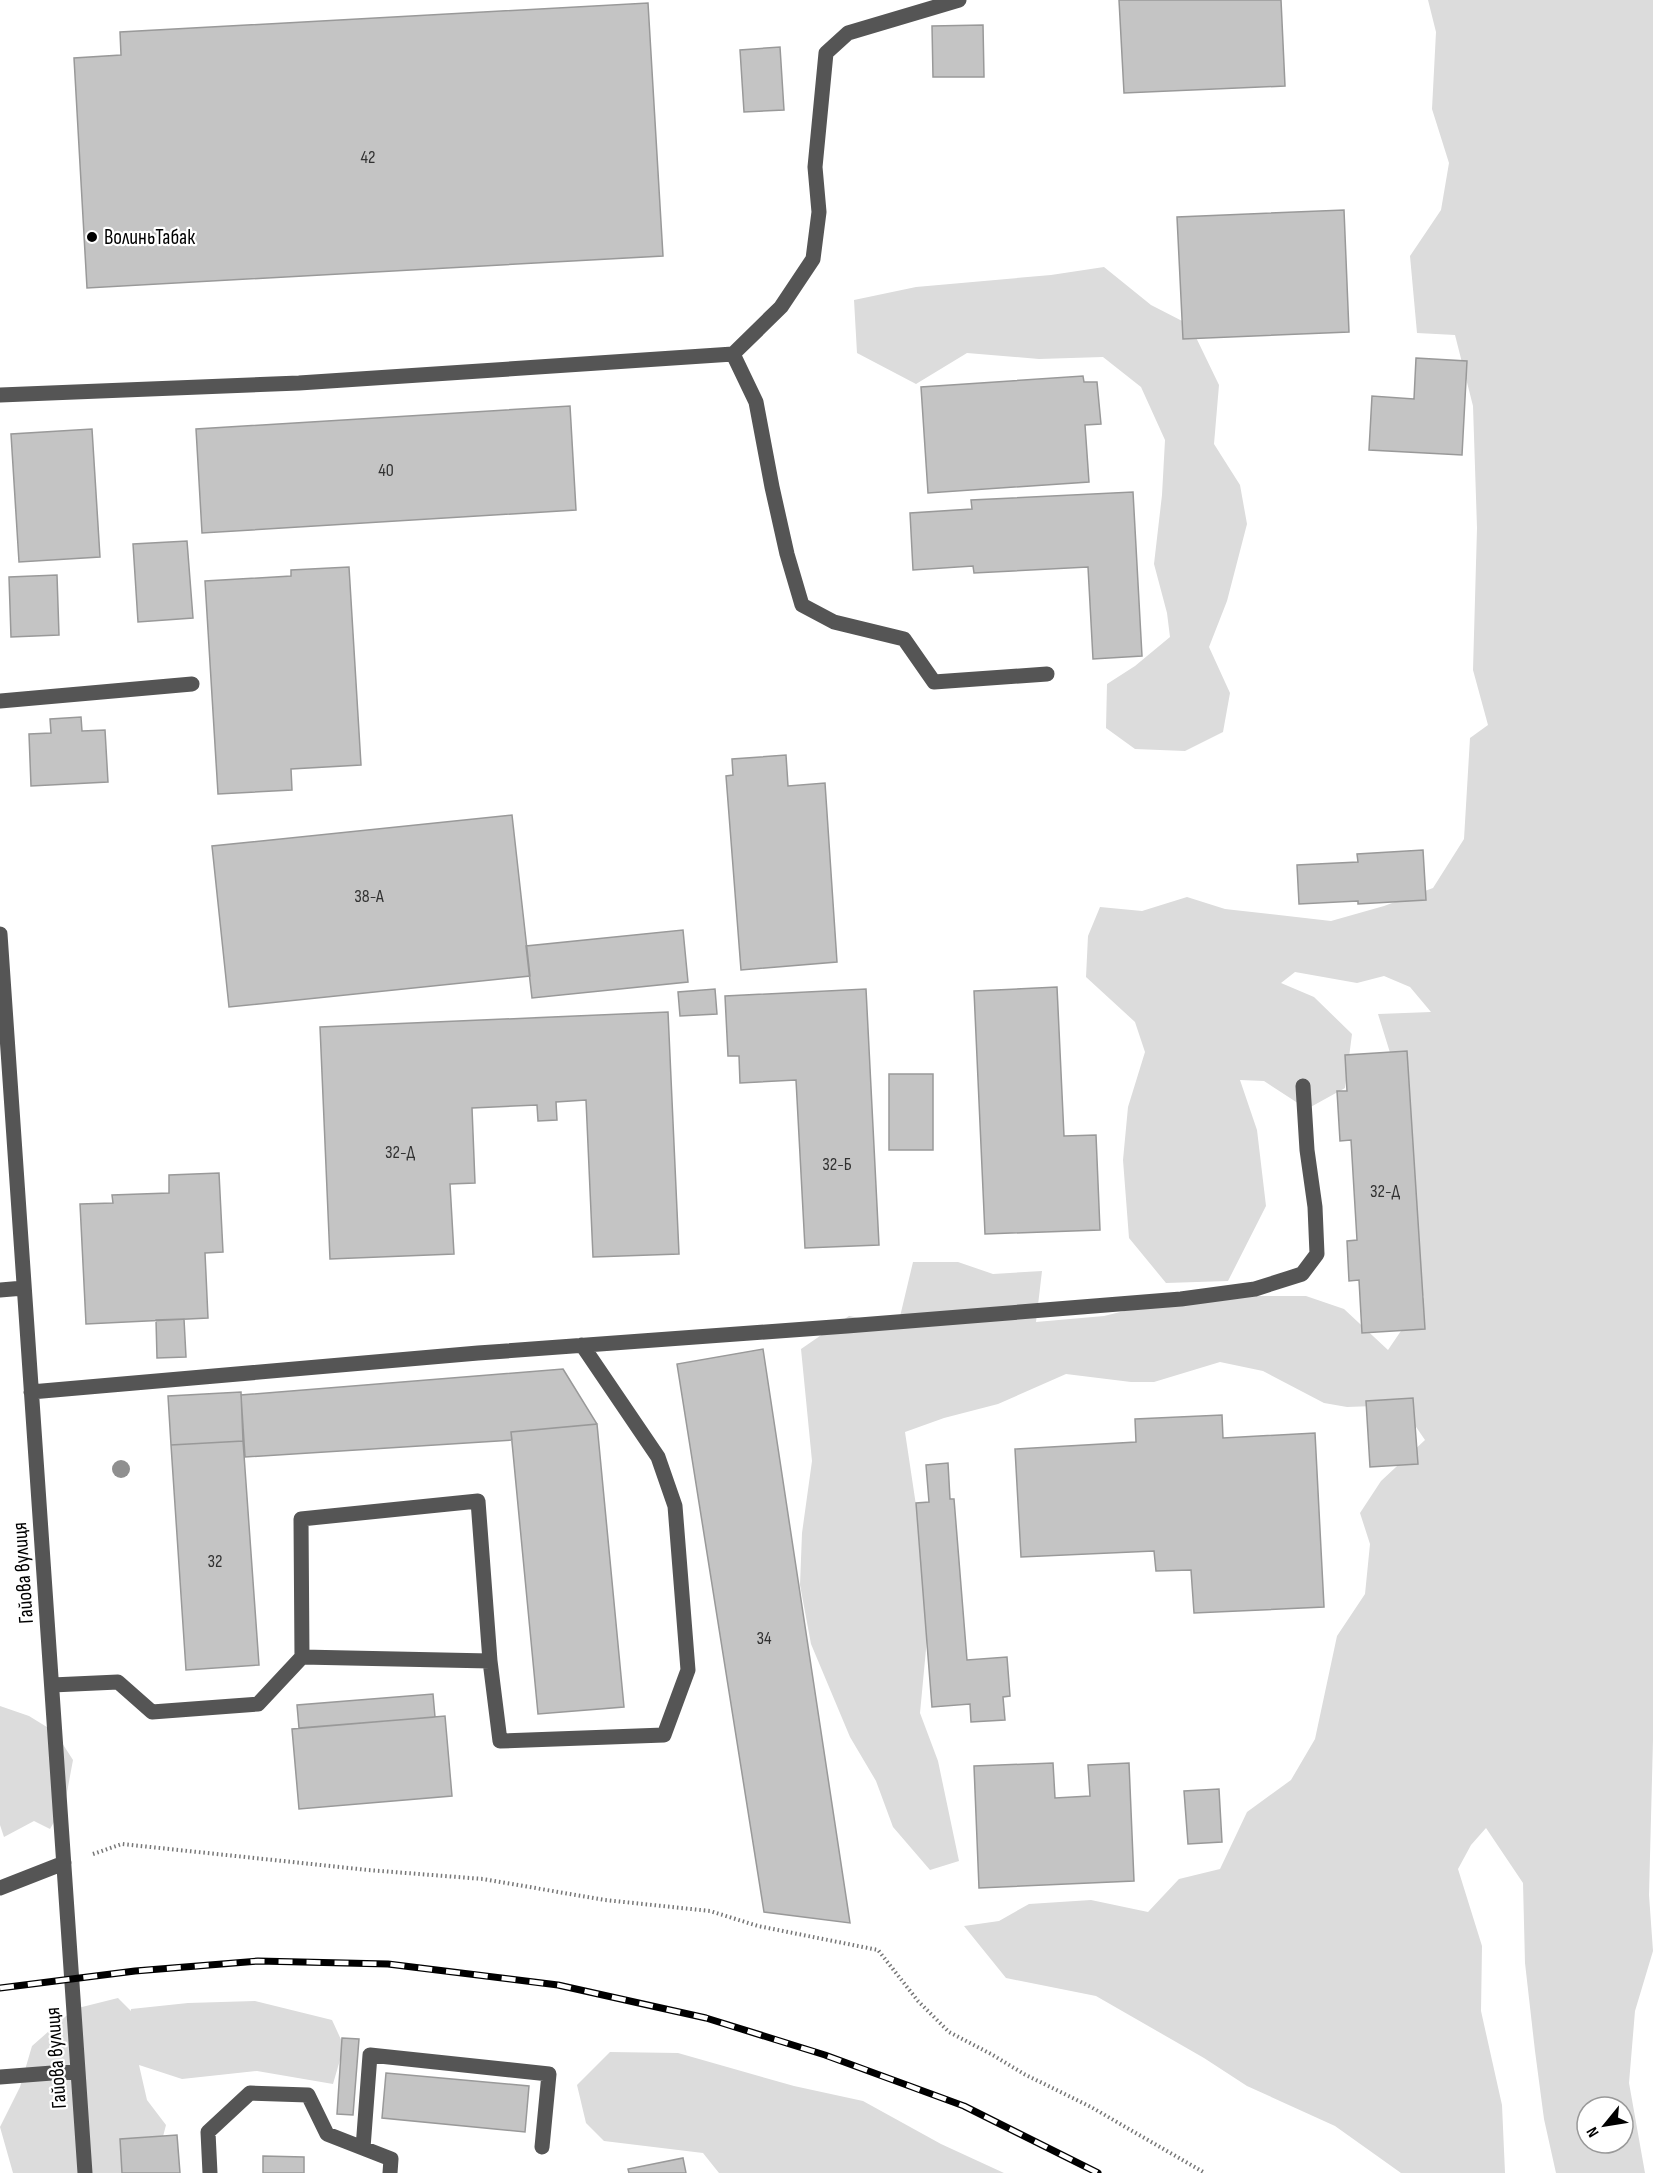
<svg xmlns="http://www.w3.org/2000/svg" width="1653" height="2173" font-family="'Sofia Sans Condensed',sans-serif">
  <style>
    .green { fill: #dcdcdc; fill-rule: evenodd }
    .building { fill: #c4c4c4; stroke: #999; stroke-width: 1.5 }
    .lines { fill: none; stroke-linecap: round; stroke-linejoin: round }
    .path { stroke: #777; stroke-width: 4; stroke-dasharray: 1.5 3; stroke-linecap: butt }
    .minor { stroke: #555; stroke-width: 15 }
    .rail-casing { stroke: #000; stroke-width: 7 }
    .rail { stroke: #fff; stroke-width: 4.5; stroke-dasharray: 14; stroke-linecap: butt }
    .tree { fill: #8f8f8f }
    .poi-dot { fill: #000; stroke: #fff; stroke-width: 2 }
    .labels { text-anchor: middle; dominant-baseline: central; stroke-width: 4.5; stroke-linejoin: round; paint-order: stroke }
    .number-label { font-size: 18px; fill: #313131 }
    .poi-label { font-size: 21px; fill: #000; stroke: #fff; text-anchor: start }
    .street-label { font-size: 21px; fill: #000; stroke: #fff }
  </style>
  <rect width="100%" height="100%" fill="#fff"/>
  <!-- green -->
  <path class="green" d="M1428 0H1653V1740L1649 1895 1653 1951 1635 2011 1629 2083 1645 2173H1556L1544 2119 1535 2051 1525 1963 1523 1883 1486 1828 1471 1845 1458 1869 1482 1946 1481 2011 1502 2105 1505 2173H1401L1335 2126 1247 2086 1204 2058 1096 1996 1006 1978 964 1926 999 1921 1029 1904 1091 1900 1148 1912 1179 1879 1220 1869 1247 1812 1291 1780 1315 1739 1337 1636 1365 1594 1370 1544 1360 1513 1381 1481 1425 1440 1401 1405 1347 1407 1324 1403 1263 1371 1220 1362 1154 1382H1131L1066 1374 998 1404 944 1418 905 1432 920 1532 932 1586 920 1713 938 1761 959 1861 930 1870 893 1827 876 1781 850 1737 811 1644 800 1585 802 1533 812 1461 801 1349 849 1316 898 1325 913 1262H958L993 1274 1042 1271 1036 1322 1104 1316 1186 1296H1306L1344 1309 1388 1350 1424 1297 1404 1261 1401 1088 1378 1014 1431 1012 1410 987 1384 976 1357 983 1295 972 1281 983 1314 997 1352 1034 1345 1088 1307 1109 1264 1081 1240 1080 1257 1130 1266 1206 1228 1281 1166 1283 1129 1238 1123 1160 1128 1107 1145 1052 1135 1022 1086 977 1088 936 1100 907 1142 911 1187 897 1225 909 1331 921 1384 906 1433 888 1464 839 1470 738 1488 725 1473 670 1477 528 1473 406 1455 335 1417 333 1410 256 1441 210 1449 163 1432 109 1436 32ZM1587 2107H1623V2143H1587Z
    M1104 267 1151 305 1190 325 1219 385 1214 444 1240 485 1247 524 1227 601 1209 647 1230 693 1223 732 1185 751 1135 749 1106 728 1107 684 1135 666 1170 637 1167 613 1154 564 1162 495 1165 440 1141 387 1103 357 1039 359 967 353 916 384 857 353 854 300 916 287 1051 275Z
    M0 1706 29 1716 55 1732 73 1760 65 1803 50 1829 34 1821 4 1837 0 1825Z
    M118 1998 131 2011V2009L188 2003 255 2001 332 2020 344 2046 333 2084 257 2071 182 2079 139 2065 147 2100 166 2125 159 2152 136 2173H13L0 2127 20 2087 32 2046 74 2009Z
    M610 2052 678 2053 794 2086 863 2101 941 2144 1004 2173H719L703 2153 604 2141 586 2123 577 2085Z"/>
  <!-- building -->
  <path class="building" d="M1119 0H1281L1285 86 1124 93Z
    M648 3 663 256 87 288 74 58 121 55 120 32Z
    M983 25 984 77H933L932 26Z
    M780 47 784 110 744 112 740 50Z
    M1344 210 1349 332 1183 339 1177 217Z
    M1416 358 1467 361 1462 455 1369 450 1372 396 1414 399Z
    M1083 376 1084 382H1097L1101 424 1085 425 1089 482 928 493 921 387Z
    M570 406 576 510 202 533 196 429Z
    M92 429 100 557 19 562 11 434Z
    M1133 492 1142 656 1093 659 1088 567 974 573 973 566 913 570 910 513 972 509 971 500Z
    M187 541 193 618 138 622 133 544Z
    M349 567 361 765 291 769 292 790 218 794 205 581 291 576V570Z
    M57 575 59 635 11 637 9 577Z
    M81 717 82 731 105 730 108 782 31 786 29 734 51 733 50 719Z
    M786 755 788 786 825 783 837 962 741 970 726 776 733 775 732 759Z
    M512 815 530 976 229 1007 212 846Z
    M1423 850 1426 900 1358 904V901L1299 904 1297 865 1358 862 1357 854Z
    M683 930 688 982 532 998 526 946Z
    M1057 987 1064 1136 1096 1135 1100 1230 985 1234 974 991Z
    M715 989 717 1014 680 1016 678 992Z
    M866 989 879 1245 805 1248 796 1080 740 1083 739 1056H728L725 996Z
    M668 1012 679 1254 593 1257 586 1100 556 1102 557 1120 538 1121 537 1105 472 1108 475 1183 450 1184 454 1254 330 1259 320 1027Z
    M1407 1051 1425 1329 1362 1333 1359 1280 1349 1281 1347 1241 1357 1240 1351 1140 1340 1141 1337 1091H1347L1345 1055Z
    M889 1074H933V1150H889Z
    M219 1173 223 1252 205 1253 208 1318 86 1324 80 1204 113 1203 112 1195 169 1193V1175Z
    M184 1319 186 1357 157 1358 156 1320Z
    M763 1349 850 1923 764 1912 677 1364Z
    M563 1369 597 1424 511 1432 512 1440 245 1457 241 1395Z
    M241 1392 243 1441 171 1445 168 1396Z
    M1413 1398 1418 1464 1370 1467 1366 1401Z
    M1222 1415 1223 1438 1315 1433 1324 1607 1194 1613 1191 1570 1156 1571 1154 1551 1021 1557 1015 1449 1136 1442 1135 1419Z
    M597 1424 624 1707 538 1714 511 1432Z
    M243 1441 259 1665 186 1670 171 1445Z
    M948 1463 950 1499H954L967 1660 1007 1657 1010 1696 1003 1697 1005 1720 971 1722 970 1704 932 1707 916 1503 929 1502 926 1465Z
    M433 1694 435 1717 299 1728 297 1705Z
    M445 1716 452 1796 299 1809 292 1729Z
    M1053 1763 1055 1798 1090 1796 1088 1765 1129 1763 1134 1881 979 1888 974 1766Z
    M1219 1789 1222 1842 1188 1844 1184 1791Z
    M342 2038 359 2039 353 2115 337 2114Z
    M386 2073 529 2086 525 2132 382 2118Z
    M177 2135 180 2173H122L120 2139Z
    M263 2156 304 2157V2173H263Z
    M683 2158 686 2173H629L628 2169Z"/>
  <g class="lines">
    <!-- path -->
    <path class="path" d="M93 1854 122 1844 368 1870 483 1879 605 1900 710 1911 758 1926 878 1950 918 2001 949 2032 991 2054 1024 2074 1091 2107 1205 2173"/>
    <!-- minor -->
    <path class="minor" d="M733 354 781 307 813 259 819 212 815 167 826 53 848 33 959 0
      M0 395 299 383 733 354 756 402 772 487 787 554 802 605 834 622 904 639 934 682 1047 674
      M0 701 192 684
      M0 934 85 2173
      M0 1290 24 1288
      M31 1392 478 1353 847 1326 1181 1299 1255 1289 1302 1274 1317 1254 1315 1207 1307 1150 1303 1086
      M490 1661 500 1741 664 1735 688 1670 675 1506 658 1457 582 1345
      M52 1685 118 1682 152 1712 258 1704 302 1657 301 1519 478 1501 490 1661 302 1657
      M0 1888 64 1863
      M0 2077 78 2071
      M363 2148 370 2055 549 2074 542 2147
      M210 2173 208 2132 250 2093 308 2095 327 2134 391 2159 390 2173"/>
    <defs>
      <path id="rail" d="M0 1988 135 1971 258 1961 388 1964 558 1985 706 2018 825 2055 964 2106 1098 2173"/>
    </defs>
    <!-- rail casing -->
    <use href="#rail" class="rail-casing"/>
    <!-- rail -->
    <use href="#rail" class="rail"/>
  </g>
  <!-- trees -->
  <circle class="tree" cx="121" cy="1469" r="9"/>
  <!-- markers -->
  <circle class="poi-dot" cx="92" cy="237" r="6"/>
  <g class="labels">
    <!-- number labels -->
    <g class="number-label">
      <text x="368" y="157">42</text>
      <text x="386" y="470">40</text>
      <text x="369" y="896">38-А</text>
      <text x="400" y="1152">32-Д</text>
      <text x="837" y="1164">32-Б</text>
      <text x="1385" y="1191">32-Д</text>
      <text x="215" y="1561">32</text>
      <text x="764" y="1638">34</text>
    </g>
    <!-- poi labels -->
    <g class="poi-label">
      <text x="104" y="237">ВолиньТабак</text>
    </g>
    <!-- street labels -->
    <g class="street-label">
      <text transform="translate(23 1573) rotate(-94)">Гайова вулиця</text>
      <text transform="translate(56 2058) rotate(-94)">Гайова вулиця</text>
    </g>
  </g>
  <!-- north arrow -->
  <g transform="translate(1605 2125) rotate(240)"><circle r="28" fill="#ffffff" stroke="#999999" stroke-width="1.5"/>
  <path d="M0-4.5L10 22L0 15L-10 22Z" fill="#000000"/>
  <text y="-9" font-size="16" font-weight="bold" text-anchor="middle" fill="#000000">N</text>
  </g>
</svg>
